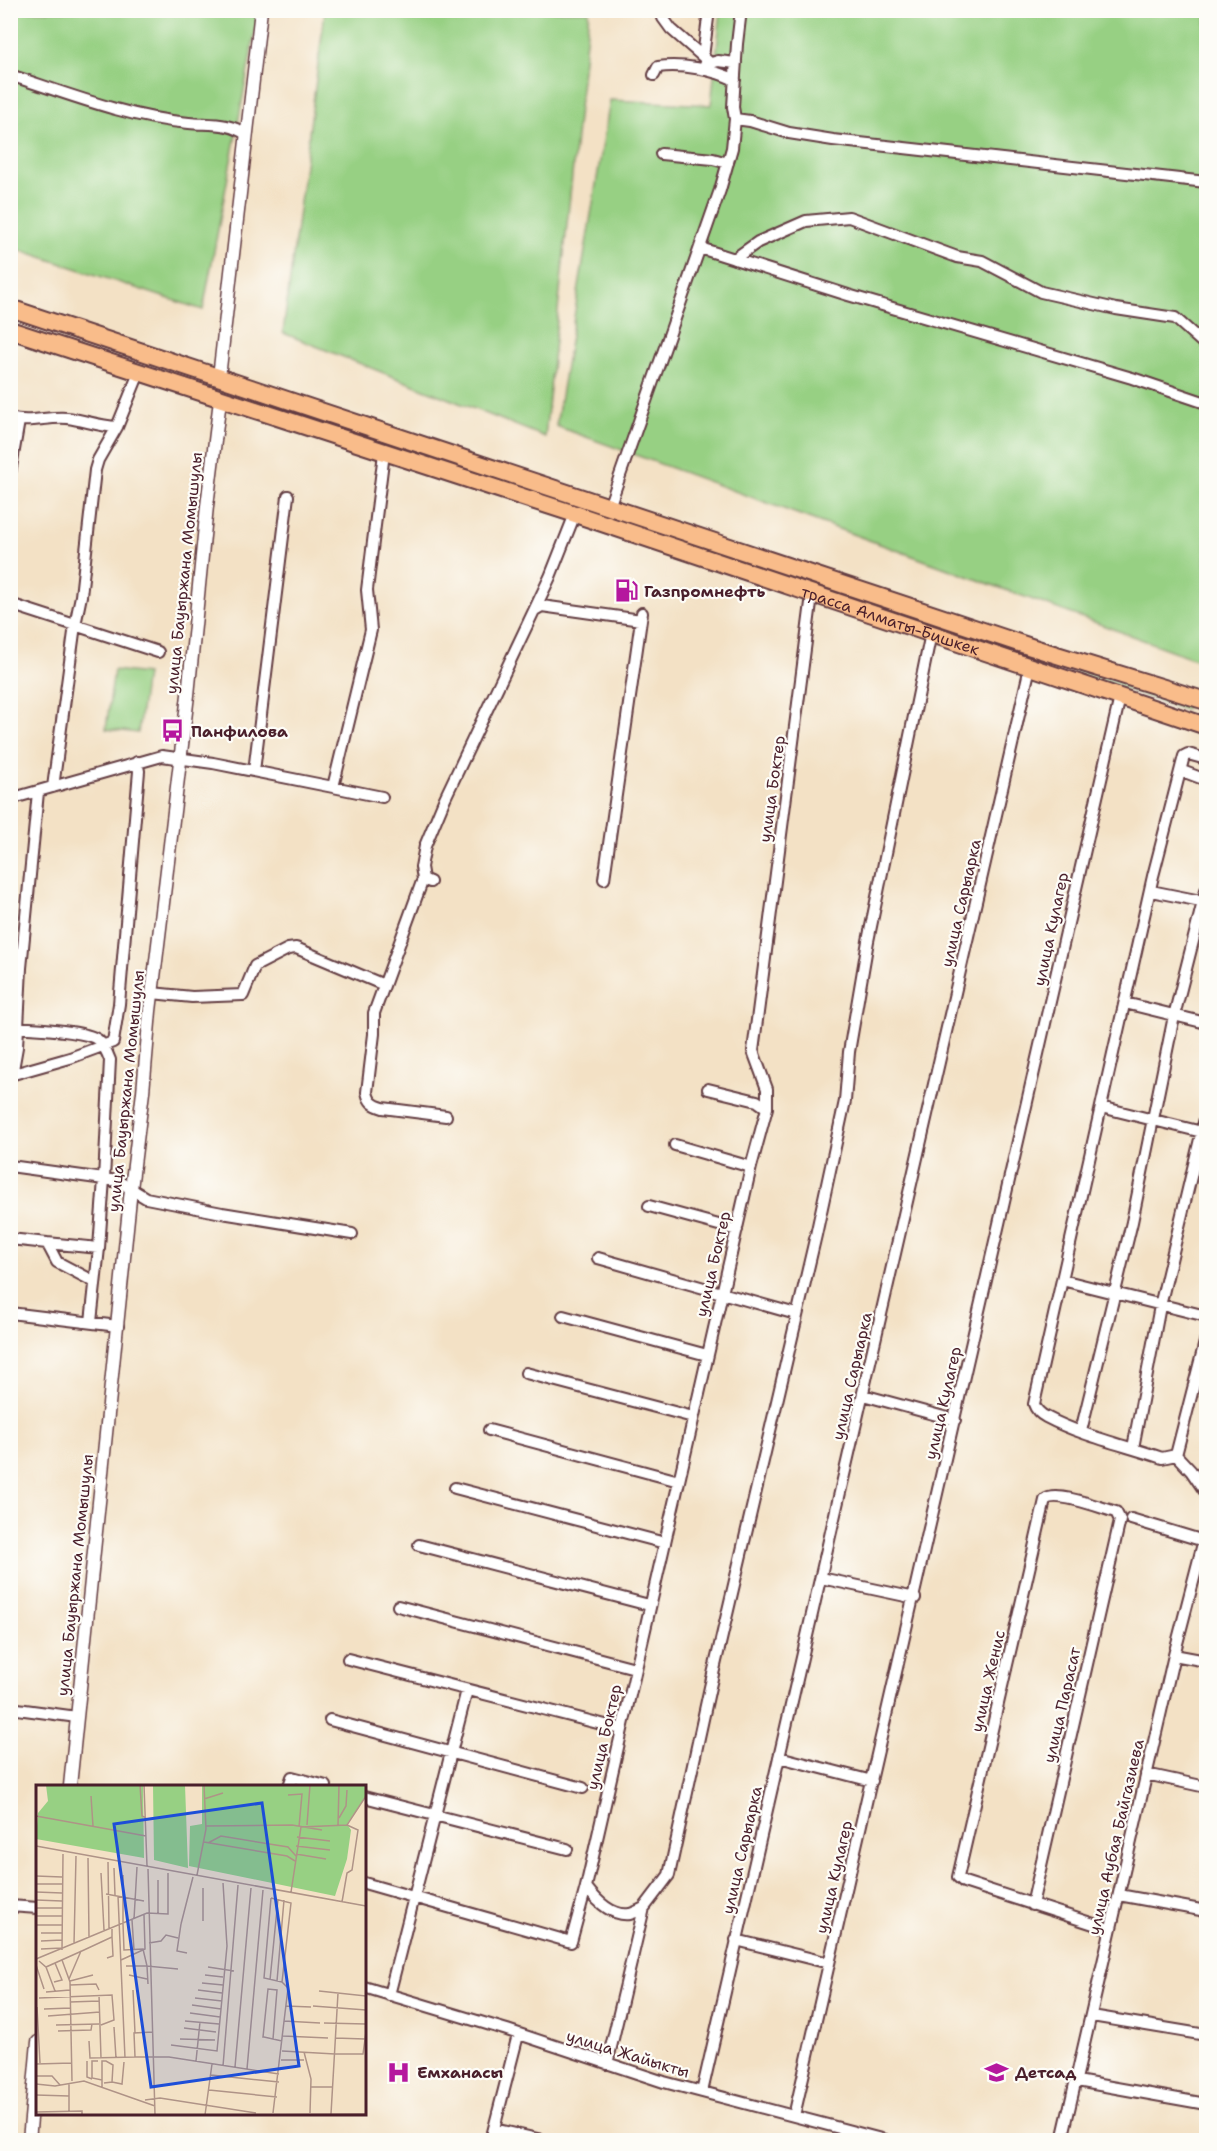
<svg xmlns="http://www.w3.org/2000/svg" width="1217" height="2151" font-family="'Shantell Sans',sans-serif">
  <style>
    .green { fill: #97d083; stroke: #707857; stroke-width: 1.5 }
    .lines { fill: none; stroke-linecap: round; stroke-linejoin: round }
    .minor-casing { stroke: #633c42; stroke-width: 14 }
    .tertiary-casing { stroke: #633c42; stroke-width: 15 }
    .trunk-casing { stroke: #633c42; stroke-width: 20 }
    .minor { stroke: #fff; stroke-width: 10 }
    .tertiary { stroke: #fff; stroke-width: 12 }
    .trunk { stroke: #f9bc8a; stroke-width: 16 }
    .labels { text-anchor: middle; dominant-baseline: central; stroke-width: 4.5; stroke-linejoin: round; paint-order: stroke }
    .street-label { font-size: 16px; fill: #4a1f2b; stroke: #fdfcf7 }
    .poi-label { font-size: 16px; font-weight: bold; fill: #4a1f2b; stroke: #fdfcf7; text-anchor: start }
    .inset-road { fill: none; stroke: #af9387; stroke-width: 1.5 }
    .view { fill: #1d4ed8; fill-opacity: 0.15; stroke: #1d4ed8; stroke-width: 3 }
    .inset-edge { fill: none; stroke: #4a1f2b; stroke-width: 3 }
  </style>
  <rect width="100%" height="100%" fill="#fdfcf7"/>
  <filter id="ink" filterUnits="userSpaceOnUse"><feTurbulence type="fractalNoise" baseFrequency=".0167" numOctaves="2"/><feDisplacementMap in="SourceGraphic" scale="12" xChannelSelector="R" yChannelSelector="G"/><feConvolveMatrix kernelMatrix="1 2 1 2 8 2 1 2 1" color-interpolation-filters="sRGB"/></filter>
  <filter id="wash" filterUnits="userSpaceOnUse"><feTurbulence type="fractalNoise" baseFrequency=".008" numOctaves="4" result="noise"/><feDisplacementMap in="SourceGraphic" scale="24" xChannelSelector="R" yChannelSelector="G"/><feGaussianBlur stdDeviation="1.35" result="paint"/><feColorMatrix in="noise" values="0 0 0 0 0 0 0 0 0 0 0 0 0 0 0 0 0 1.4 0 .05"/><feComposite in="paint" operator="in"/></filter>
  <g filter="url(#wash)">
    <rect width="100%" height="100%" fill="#f3e1c5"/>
    <!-- green -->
    <path class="green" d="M11 11H259L203 310 11 247Z
      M325 11H589L545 437 283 333Z
      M721 11H1206V663L556 426 610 100 711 105Z
      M756 559 1188 704 1185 710 859 599 750 564Z
      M114 670 146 674 138 733 106 729Z"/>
  </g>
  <g filter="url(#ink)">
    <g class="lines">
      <defs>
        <path id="minor" d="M664 10 663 18 671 29 709 62
          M703 57 709 10
          M705 65 718 61 736 63
          M10 75C68 94 129 118 189 123 209 125 230 122 247 135
          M654 75 658 67C682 64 713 69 735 80
          M735 119 750 121 789 133 833 140 1206 182
          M661 154 713 159 728 163
          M700 248 848 295 1132 378 1206 403
          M734 259 758 242 806 221 849 217 957 257 982 261 1041 292 1116 309 1175 318 1203 343 1206 344
          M10 418C29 424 48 416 67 418 84 420 98 426 117 427
          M10 473 19 421
          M609 507 720 190 732 148 735 119 733 107 737 44 741 10
          M10 604 158 652
          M535 610 542 606 641 620
          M254 771 288 496
          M1182 771 1206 780
          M53 787 75 625 81 596 95 470 98 460 117 427 139 373
          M333 787 382 797
          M10 799 162 756 213 763 333 787 371 630 367 590 384 453
          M423 879 374 1013V1034L367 1092C369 1102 373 1105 383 1108L446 1116
          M604 879 642 613
          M430 882 423 879 421 867 425 846 445 798 550 577 575 514
          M1151 891 1206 902
          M152 993 192 997 243 995 255 966 288 949 296 948 384 985
          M1125 1003 1206 1023
          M10 1027C28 1028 86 1030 98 1040 104 1045 107 1052 110 1060L104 1179 10 1166
          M10 1075 70 1058 113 1042 119 1004 139 771 137 762
          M12 1075 17 1047 21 968 38 792
          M708 1089 757 1101 767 1108
          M1101 1107 1206 1133
          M675 1145 751 1167
          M649 1206 737 1230
          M10 1239 47 1243 57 1262 95 1282
          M47 1243 99 1248
          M598 1258 796 1314
          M1062 1280 1206 1316
          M10 1313 118 1326
          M563 1316 707 1355
          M91 1322 99 1248 104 1179 118 1181 146 1198 222 1213 352 1234
          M526 1373 693 1417
          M863 1395 955 1420
          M489 1430 679 1481
          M1081 1431 1132 1222 1174 1016 1206 890
          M1133 1448 1160 1306 1206 1114
          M1176 1455 1162 1458C1124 1445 1082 1436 1046 1417 1040 1414 1036 1410 1034 1404L1153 876 1184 756 1188 754 1206 759
          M1176 1455 1206 1338
          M1176 1455 1191 1471 1206 1493
          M455 1488 665 1543
          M1131 1519 1204 1541
          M419 1545 649 1605
          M821 1578 915 1598
          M398 1606 635 1668
          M1174 1655 1206 1661
          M348 1659 621 1729
          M10 1708 77 1717
          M330 1720 583 1788
          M779 1757 872 1781
          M1146 1774 1206 1787
          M289 1786 292 1777 326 1786
          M364 1797 567 1849
          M364 1883 571 1942 586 1887 751 1167 767 1108V1089L753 1051 812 595
          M586 1887C596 1900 612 1917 630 1914 634 1913 640 1910 644 1908
          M1119 1895 1206 1911
          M1032 1905 1120 1520 1116 1512C1101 1508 1056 1490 1045 1500L958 1877 964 1882 1109 1929
          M10 1906 38 1908
          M736 1940 829 1963
          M364 1987 507 2030 664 2082 885 2140
          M389 1995 467 1690
          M1092 2016 1206 2035
          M607 2064 644 1908 669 1875 710 1687 816 1235 845 1101 849 1052 868 941 931 633
          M1077 2081 1206 2104
          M702 2092 1030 667
          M794 2116C904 1643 1012 1170 1120 697
          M494 2129 542 2140
          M491 2140 518 2035
          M1062 2140 1174 1655 1206 1532"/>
        <path id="tertiary" d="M219 377 261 10
          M70 1786 131 1189 143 1092 150 1011 188 695 207 506 220 400
          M29 2140 38 2042"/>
        <g id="trunk">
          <path d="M10 308 1031 647 1206 701"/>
          <path id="s1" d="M10 330 575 514 1206 726"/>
        </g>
      </defs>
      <!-- minor casing -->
      <use href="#minor" class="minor-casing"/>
      <!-- tertiary casing -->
      <use href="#tertiary" class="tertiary-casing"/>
      <!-- trunk casing -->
      <use href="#trunk" class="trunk-casing"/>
      <!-- minor -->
      <use href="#minor" class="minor"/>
      <!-- tertiary -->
      <use href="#tertiary" class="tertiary"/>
      <!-- trunk -->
      <use href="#trunk" class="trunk"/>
    </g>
  </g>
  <!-- icons -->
  <defs>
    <symbol id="fuel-bare" viewBox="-9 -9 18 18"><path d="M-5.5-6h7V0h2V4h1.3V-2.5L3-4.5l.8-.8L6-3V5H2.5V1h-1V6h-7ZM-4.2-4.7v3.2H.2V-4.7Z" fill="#b5179e" stroke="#fdfcf7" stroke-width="2.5" paint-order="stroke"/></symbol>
    <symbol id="bus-bare" viewBox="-9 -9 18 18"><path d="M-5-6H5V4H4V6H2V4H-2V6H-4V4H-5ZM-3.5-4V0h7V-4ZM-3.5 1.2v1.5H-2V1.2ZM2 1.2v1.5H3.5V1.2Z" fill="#b5179e" stroke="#fdfcf7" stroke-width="2.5" paint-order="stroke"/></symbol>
    <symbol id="hospital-bare" viewBox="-9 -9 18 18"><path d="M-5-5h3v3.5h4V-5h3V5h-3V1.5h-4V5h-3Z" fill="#b5179e" stroke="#fdfcf7" stroke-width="2.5" paint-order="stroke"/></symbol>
    <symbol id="school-bare" viewBox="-9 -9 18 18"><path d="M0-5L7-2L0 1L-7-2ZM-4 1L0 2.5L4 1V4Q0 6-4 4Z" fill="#b5179e" stroke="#fdfcf7" stroke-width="2.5" paint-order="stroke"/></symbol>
  </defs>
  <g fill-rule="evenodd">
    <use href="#fuel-bare" x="610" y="574" width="33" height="33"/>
    <use href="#bus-bare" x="156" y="714" width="33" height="33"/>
    <use href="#hospital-bare" x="382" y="2056" width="33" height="33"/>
    <use href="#school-bare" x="980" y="2056" width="33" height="33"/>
  </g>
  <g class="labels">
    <!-- street labels -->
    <g class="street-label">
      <text transform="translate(184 573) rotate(-84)">улица Бауыржана Момышулы</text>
      <text stroke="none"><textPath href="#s1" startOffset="927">трасса Алматы-Бишкек</textPath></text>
      <text transform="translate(772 789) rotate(-82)">улица Боктер</text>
      <text transform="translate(961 903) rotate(-77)">улица Сарыарка</text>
      <text transform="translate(1051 929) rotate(-78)">улица Кулагер</text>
      <text transform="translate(126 1091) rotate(-84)">улица Бауыржана Момышулы</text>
      <text transform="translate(713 1264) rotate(-77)">улица Боктер</text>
      <text transform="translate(852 1376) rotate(-77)">улица Сарыарка</text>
      <text transform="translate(943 1403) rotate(-77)">улица Кулагер</text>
      <text transform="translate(75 1575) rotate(-84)">улица Бауыржана Момышулы</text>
      <text transform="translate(988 1681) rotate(-77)">улица Женис</text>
      <text transform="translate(1062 1705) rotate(-77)">улица Парасат</text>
      <text transform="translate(604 1737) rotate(-77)">улица Боктер</text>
      <text transform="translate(1116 1837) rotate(-77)">улица Аубая Байгазиева</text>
      <text transform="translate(742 1850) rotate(-77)">улица Сарыарка</text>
      <text transform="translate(834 1877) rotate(-77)">улица Кулагер</text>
      <text transform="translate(628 2054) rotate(17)">улица Жайыкты</text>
    </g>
    <!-- poi labels -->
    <g class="poi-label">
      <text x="644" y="591">Газпромнефть</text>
      <text x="191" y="731">Панфилова</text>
      <text x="417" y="2072">Емханасы</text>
      <text x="1015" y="2072">Детсад</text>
    </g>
  </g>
  <!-- overview -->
  <g transform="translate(36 1785)">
    <rect width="330" height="330" fill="#f3e1c5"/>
    <path d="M10 0H107L108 73 0 54 2 28 12 16ZM117 0H149L152 83 118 75ZM166 0H330V11L311 39 315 45 311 74 299 111 153 81 154 41 166 39Z" fill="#97d083"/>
    <path class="inset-road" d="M104 0 106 31 110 33M108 0 111 81M252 10 266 9 263 42M55 11 57 41M168 14 187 8M0 31 110 51M303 33 310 21 311 5M271 40 274 0M302 40 303 0M170 41 256 40 286 45M261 52 294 56M168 57 251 71 259 76M172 58 185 51 252 62 260 71M0 61 330 121M260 61 294 65M260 69 290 74M52 73 53 152M72 77 73 143M78 83 79 110M112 84 119 330M65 88 68 145M87 90V139M161 90 170 44 168 0M0 91 26 92M122 95V129M0 99H26M0 107 26 108M255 107 265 42 311 40 330 11M70 109 108 116M82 111 89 273M235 113 255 118 246 197 252 203 237 328M235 113 228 193 246 197M0 115 26 116M306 117 311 88 316 85 322 45 311 40M0 123H26M0 131H26M98 134 101 82M96 135 98 165M167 136V103M87 139 88 165 107 164 111 181H90M145 139 157 92M145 139 141 166 151 168M0 140H26M5 148H26M5 156 26 155M113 158 125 156 130 150 142 153M38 159 40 71M5 164 26 163M26 165 27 69M71 173 77 171 76 152M0 174 111 128 132 129V88M26 175 34 197 36 296M85 175 109 164 108 130M3 176 10 182 48 165 76 152V142M0 180 8 204M10 182 19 206M172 182 198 186M93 190 111 194M169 190 187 192M33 194 45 166M234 195 242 114M34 196 57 190M241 196 248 115M18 197 26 195 19 178M166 198 187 200M112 199 111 181 142 184M34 200 60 199 63 205M97 205 99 248M162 205 186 208M283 206 330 211M10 207 34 205M63 210 65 273M3 213 76 210 78 235 65 240M159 213 186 216M34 217 63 216M156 220 185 224M250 221 275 222M277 221 330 225M1 222 4 278M8 224 35 223M154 228 184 232M12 231 64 227M149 236 183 239M248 236 284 238M288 238 330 239M20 240 63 239M78 242 80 273M148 243 180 247M22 246 55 245 56 239M247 251 292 253M299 253 329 254M144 254 179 255M237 254 241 205 232 204 227 252H228L246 256M53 256 54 273 99 272 98 248 117 247M135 260 181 266 191 161 187 98M246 266 299 269M268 267 275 294 274 328M299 269H327L330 247M99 272H133L243 289M245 275H268M51 276V292L56 294M62 276H56V293L66 295M160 276 164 237M0 279 36 278M187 281 202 100M199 282 215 103M211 284 227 105M175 290 243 297M0 291H16L24 300M76 297 86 299 88 277M0 299 19 301 48 296 119 321M66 302V276H70L77 280 76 297 68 298M275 302H296M173 305 241 312M0 310 33 311M109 315 124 313 220 328M33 326V298M0 327 46 326V330M295 329 302 208M169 330 176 279M220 330 330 329"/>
    <path class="view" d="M226 18 263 281 115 302 78 39Z"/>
    <rect width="330" height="330" class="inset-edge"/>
  </g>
  <!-- margin -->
  <rect width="1217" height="2151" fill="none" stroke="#fdfcf7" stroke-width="36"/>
</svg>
